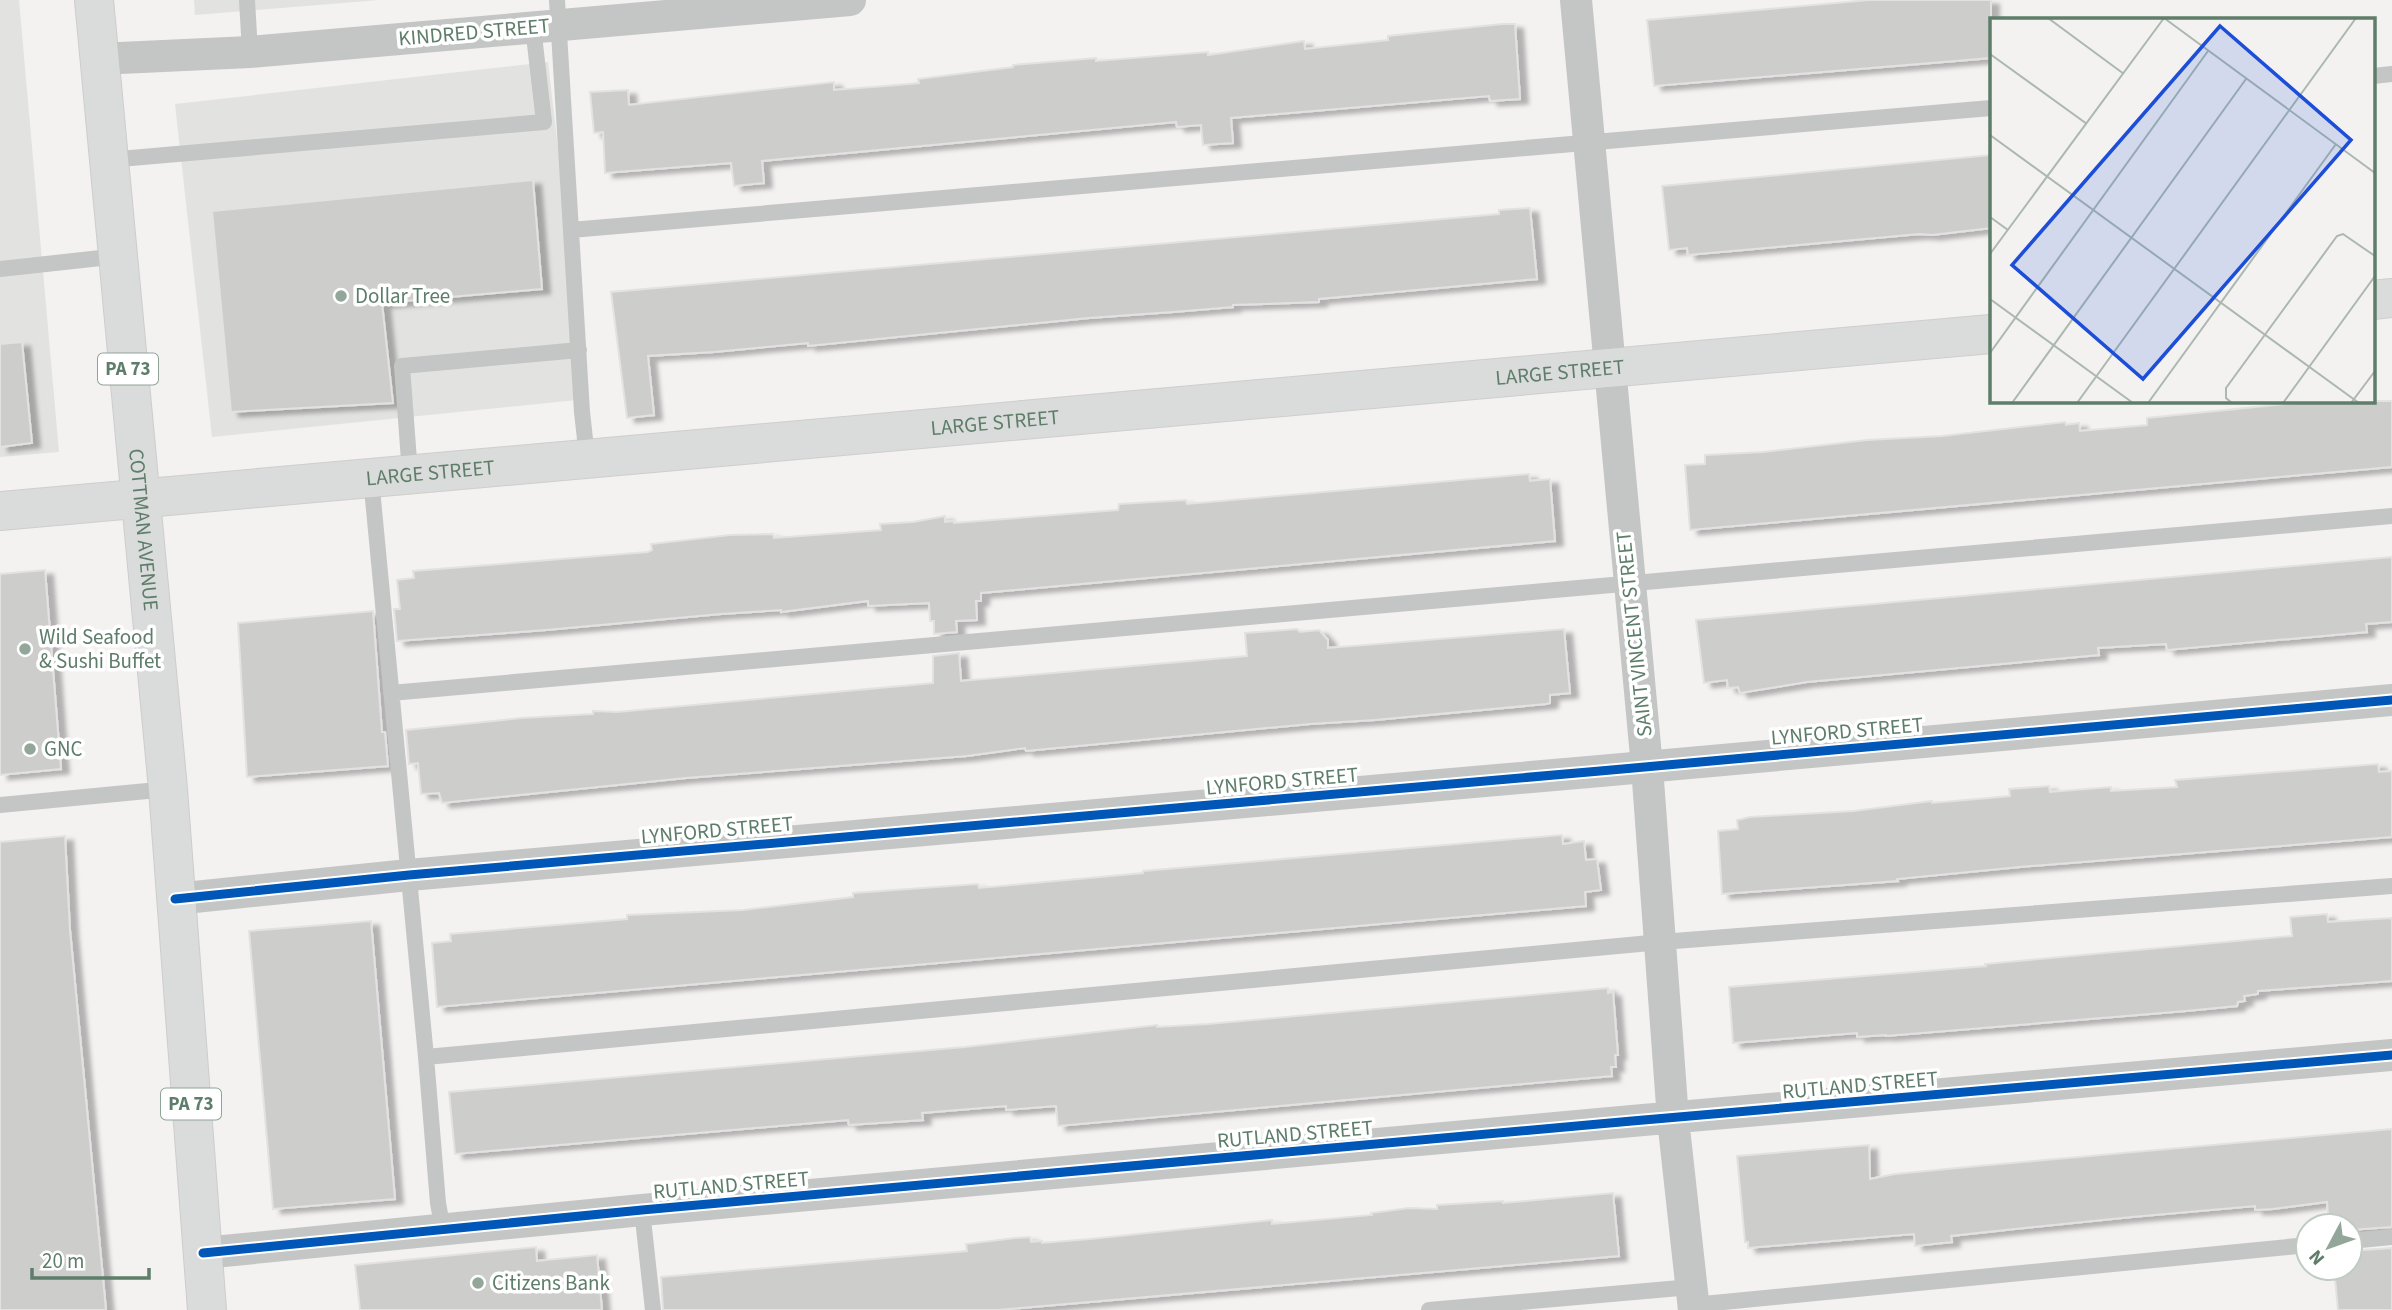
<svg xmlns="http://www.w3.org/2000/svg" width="2392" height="1310" font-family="'Source Sans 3',sans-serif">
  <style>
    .built { fill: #e2e3e0 }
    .building { fill: #cdcecc; stroke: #e3e1e1; stroke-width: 2; filter: url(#shadow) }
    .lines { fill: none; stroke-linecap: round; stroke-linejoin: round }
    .secondary-casing { stroke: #cececd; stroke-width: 40 }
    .primary-casing { stroke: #cdcdcc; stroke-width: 40 }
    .lane { stroke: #c3c6c4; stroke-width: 16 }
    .street { stroke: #c3c6c4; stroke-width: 32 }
    .secondary { stroke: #dadcdb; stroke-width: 38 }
    .primary { stroke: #dadcdb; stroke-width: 38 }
    .cycleway-casing { stroke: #fff; stroke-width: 13 }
    .cycleway { stroke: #0057b8; stroke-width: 9 }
    .poi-dot { fill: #92a699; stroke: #fff; stroke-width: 2.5 }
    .labels { text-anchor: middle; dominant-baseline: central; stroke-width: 7; stroke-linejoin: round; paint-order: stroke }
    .shield { fill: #fff; stroke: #8ea497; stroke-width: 2 }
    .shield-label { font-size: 19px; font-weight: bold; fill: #5e7d6a }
    .street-label { font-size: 21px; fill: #5e7d6a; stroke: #fff }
    .poi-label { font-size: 21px; fill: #5e7d6a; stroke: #fff; text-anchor: start }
    .inset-road { fill: none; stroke: #aab8af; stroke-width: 2 }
    .view { fill: #1d4ed8; fill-opacity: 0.15; stroke: #1d4ed8; stroke-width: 3.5 }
    .inset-edge { fill: none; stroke: #5e7d6a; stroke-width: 3.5 }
  </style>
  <defs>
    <filter id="shadow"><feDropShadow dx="8" dy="4.5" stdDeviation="2" flood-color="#0004"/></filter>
  </defs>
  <rect width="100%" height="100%" fill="#f4f1f1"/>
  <!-- built -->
  <path class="built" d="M0 0H19L59 452 0 457Z
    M194 0H379L195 15Z
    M548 62 587 399 212 437 175 104Z"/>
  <!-- building -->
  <path class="building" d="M1869 0H1991V58L1654 86 1647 20Z
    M1502 24H1515L1520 99 1490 101 1489 96 1231 118 1233 143 1203 145 1201 125 1177 127 1176 122 762 161 764 183 734 186 731 163 605 173 603 132 594 133 590 92 628 90 629 105 834 82V90L885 86 919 83 918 79 1013 67V65L1096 58V61L1208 52V55L1304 41 1305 49 1388 40V36Z
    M1991 155V228L1932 235 1920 234 1688 255 1687 248 1669 250 1662 186Z
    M533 180 542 289 382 303 393 403 231 412 212 211Z
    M1530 208 1537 279 1319 299V302L1233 305V307L1173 312 1089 318 808 346V343L714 352 648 356 654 415 627 418 611 292 1499 214V210Z
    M22 342 32 443 0 447V344Z
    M2316 401H2392V467L1690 530 1685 465 1705 464V455L1763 452 1867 440 1942 436 2065 422 2066 425 2079 423 2080 431 2147 425V418Z
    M1529 474 1530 481 1550 479 1555 541 981 593V601H976L977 620 956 621 957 632 934 634V621H930L929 603 868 606V601L781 612V610L721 614 546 630 397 641 394 609H400L397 580 414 578 413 571 648 552 652 550 651 544 730 535 773 534 774 538 881 530 880 524 913 522 945 516V522L954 521V523L1105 511 1118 510 1119 504 1186 500 1187 504Z
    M2392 557V622L2366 624 2367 632 2167 650 2166 644 2098 648 2099 655 1807 682 1740 693 1738 687 1728 688 1727 680 1704 683 1696 620Z
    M45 570 61 769 0 775V574Z
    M373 611 382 732H385L388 766 247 777 238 623Z
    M1297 629 1300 632 1319 630 1328 640V648L1564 629 1570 693 1550 695V703L1546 704 1375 720 1310 724 1026 751 1025 748 967 756 686 778 442 803 439 793 421 794 418 763 409 764 406 730 521 718 593 714V711L617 712 933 683V656L959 653 961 681 1247 656 1245 633Z
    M2378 764 2379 772 2392 771V837L2020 867 1897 879 1898 881 1722 894 1718 831 1738 829 1737 820 1750 817 1854 811 1932 801V803L2010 796 2009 789 2049 786 2050 792 2111 787V791L2177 787 2175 780Z
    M1562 835 1563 844 1584 841 1586 860 1597 859 1601 890 1585 892 1586 906 437 1007 432 943 451 941 450 934 627 919V915L743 910 853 897V893L978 884 979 888 1143 873V871Z
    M65 836 70 930 106 1310H0V842Z
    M2327 914 2328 922 2392 918V981L2258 991V994L2244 996 2245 1001 2238 1002 2237 1006 2186 1011 1886 1036V1035L1857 1037V1033L1733 1043 1729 987 1986 966 1985 964 2292 936 2290 917Z
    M371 921 395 1199 273 1209 249 931Z
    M1608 988V993L1613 992 1618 1055H1615L1616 1067H1611L1612 1076 1058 1126 1056 1106 1006 1110V1106L922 1113 923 1120 849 1125 848 1120 455 1154 449 1092 965 1047 1157 1025V1027L1208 1024Z
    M2392 1129V1227L2350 1230V1226H2329L2327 1202 2273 1209 2255 1210V1206L2132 1217 2015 1229 1951 1236 1952 1242 1915 1246 1914 1234 1748 1248V1242H1745L1737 1156 1869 1145 1870 1179 1895 1174 1978 1166Z
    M1613 1193 1619 1256 997 1310H663L661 1277 967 1251 966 1244 1015 1238 1030 1237 1031 1242 1042 1241V1243L1090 1239 1272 1220V1224L1372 1215 1371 1213 1409 1208 1437 1209V1205L1503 1201V1203Z
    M536 1247 537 1261 597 1255 602 1310H360L355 1265Z
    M2392 1248V1310H2338L2334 1268H2350V1251Z"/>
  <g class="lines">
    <defs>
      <g id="secondary">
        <path d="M2373 300 2392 298"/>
        <path id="s1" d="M0 511 1991 334"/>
      </g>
      <g id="primary">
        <path id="s2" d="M94 0 168 789 207 1310"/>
      </g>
    </defs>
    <!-- secondary casing -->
    <use href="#secondary" class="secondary-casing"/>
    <!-- primary casing -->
    <use href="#primary" class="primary-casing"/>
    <!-- lane -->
    <path class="lane" d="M247 0 250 52
      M557 0 582 412 587 457
      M2373 76 2392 74
      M108 160 544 122 533 27
      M571 230 1991 108
      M0 269 119 256
      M410 474 402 366 579 350
      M371 478 426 1057 438 1203 443 1230
      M391 693 2392 516
      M0 805 168 789
      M426 1057 1661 942 2392 886
      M642 1210 653 1310
      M2350 1241 2392 1237
      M1693 1305 2308 1245
      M1429 1310 1691 1287"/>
    <!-- street -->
    <path class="street" d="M1576 0 1647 767 1673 1119 1694 1310
      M98 59 250 52 850 0
      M175 899 409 875 1600 771 2392 700
      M203 1253 642 1210 1632 1121 2392 1055"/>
    <!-- secondary -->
    <use href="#secondary" class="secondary"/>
    <!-- primary -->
    <use href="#primary" class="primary"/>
    <defs>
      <path id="cycleway" d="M175 899 409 875 1600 771 2392 700
        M203 1253 642 1210 1632 1121 2392 1055"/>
    </defs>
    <!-- cycleway casing -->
    <use href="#cycleway" class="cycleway-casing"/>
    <!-- cycleway -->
    <use href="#cycleway" class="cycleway"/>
  </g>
  <!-- markers -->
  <g class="poi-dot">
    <circle cx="341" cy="296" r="7"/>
    <circle cx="25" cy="649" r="7"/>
    <circle cx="30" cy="749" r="7"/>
    <circle cx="478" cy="1283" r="7"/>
  </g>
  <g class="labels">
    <!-- shield labels -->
    <g class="shield">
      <rect x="98" y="353.5" width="60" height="31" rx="5"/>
      <rect x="161" y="1088.5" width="60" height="31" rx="5"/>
    </g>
    <g class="shield-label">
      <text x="128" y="369">PA 73</text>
      <text x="191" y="1104">PA 73</text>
    </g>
    <!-- street labels -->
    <g class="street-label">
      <text transform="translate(474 32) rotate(-5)">KINDRED STREET</text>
      <text stroke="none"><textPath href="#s1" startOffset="1566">LARGE STREET</textPath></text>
      <text stroke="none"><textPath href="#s1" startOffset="999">LARGE STREET</textPath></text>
      <text stroke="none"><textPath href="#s1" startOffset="432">LARGE STREET</textPath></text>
      <text stroke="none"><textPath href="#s2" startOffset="532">COTTMAN AVENUE</textPath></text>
      <text transform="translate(1634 634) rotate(-96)">SAINT VINCENT STREET</text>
      <text transform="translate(1847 731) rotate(-5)">LYNFORD STREET</text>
      <text transform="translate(1282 781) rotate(-5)">LYNFORD STREET</text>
      <text transform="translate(717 830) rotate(-5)">LYNFORD STREET</text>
      <text transform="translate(1860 1085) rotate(-5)">RUTLAND STREET</text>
      <text transform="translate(1295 1134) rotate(-5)">RUTLAND STREET</text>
      <text transform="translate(731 1185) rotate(-5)">RUTLAND STREET</text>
    </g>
    <!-- poi labels -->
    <g class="poi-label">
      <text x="355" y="296">Dollar Tree</text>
      <text x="39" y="637">Wild Seafood<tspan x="39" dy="24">&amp; Sushi Buffet</tspan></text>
      <text x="44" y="749">GNC</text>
      <text x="492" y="1283">Citizens Bank</text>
    </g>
  </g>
  <!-- overview -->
  <g transform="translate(1990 18)">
    <rect width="385" height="385" fill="#f4f1f1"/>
    <path class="inset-road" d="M58 0 134 56M174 0 385 155M0 36 97 106M0 117 369 385M0 199 18 212M0 236 174 0M0 281 143 385M0 335 218 33M22 385 256 61M87 385 366 0M158 385 346 126M242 385 236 380V370L347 218 353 216 385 238M293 385 385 258M361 385 385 353"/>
    <path class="view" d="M230 8 361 122 153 361 22 247Z"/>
    <rect width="385" height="385" class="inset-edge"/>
  </g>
  <!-- north arrow -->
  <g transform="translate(2329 1247) rotate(229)"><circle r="33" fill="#ffffff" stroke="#bfcbc3" stroke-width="2"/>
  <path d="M0-5L12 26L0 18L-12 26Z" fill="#92a699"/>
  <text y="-10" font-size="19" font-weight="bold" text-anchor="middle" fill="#5e7d6a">N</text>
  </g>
  <!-- scale -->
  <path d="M32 1268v10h117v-10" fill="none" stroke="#5e7d6a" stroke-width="3.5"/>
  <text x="42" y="1268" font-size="21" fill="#5e7d6a" stroke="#ffffff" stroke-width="5" paint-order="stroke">20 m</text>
</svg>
